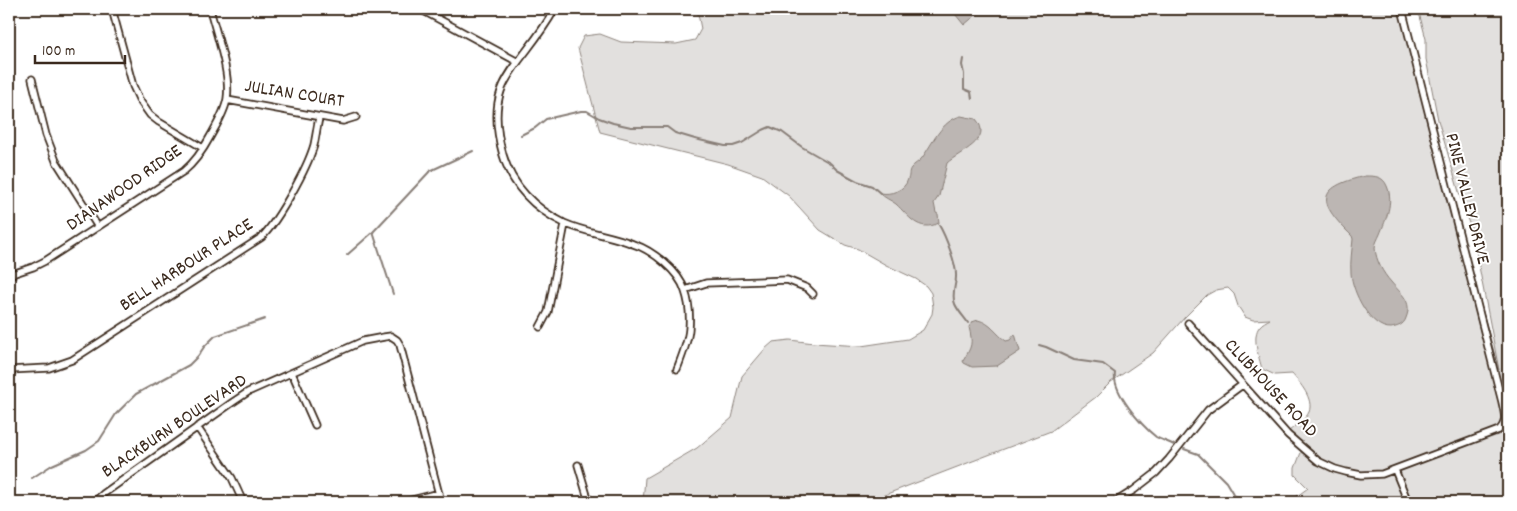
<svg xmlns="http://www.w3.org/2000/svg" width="1517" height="511" font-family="Dekko,sans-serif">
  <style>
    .green { fill: #e2e0de; stroke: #8e857e }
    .water { fill: #bcb6b3; stroke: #887e77 }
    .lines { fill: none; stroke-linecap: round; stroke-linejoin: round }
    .stream { stroke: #887e77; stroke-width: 2 }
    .street-casing { stroke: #3b2a1e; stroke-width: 9 }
    .street { stroke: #fff; stroke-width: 5.5 }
    .labels { text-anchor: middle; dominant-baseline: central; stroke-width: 4; stroke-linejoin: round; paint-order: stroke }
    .street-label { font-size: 19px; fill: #3b2a1e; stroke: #fff }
  </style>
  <rect width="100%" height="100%" fill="#fff"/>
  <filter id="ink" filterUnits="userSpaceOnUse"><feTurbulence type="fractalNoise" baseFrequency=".02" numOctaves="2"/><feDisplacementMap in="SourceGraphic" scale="10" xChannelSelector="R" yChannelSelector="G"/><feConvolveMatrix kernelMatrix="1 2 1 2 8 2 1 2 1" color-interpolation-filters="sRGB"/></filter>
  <g filter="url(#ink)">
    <!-- green -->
    <path class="green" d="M697 9H1399L1499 370 1472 230 1466 216 1438 120 1426 59V39L1418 9H1508V502H1289L1308 488 1295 475V468L1302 450 1290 439 1289 431C1295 426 1306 419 1309 412 1314 399 1300 383 1292 374L1275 375 1262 369C1259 357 1251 336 1260 326 1262 323 1267 321 1270 319L1253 320 1245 317 1238 306 1234 294 1228 288 1216 290 1207 295 1185 317 1153 353 1111 382 1096 397 1051 431 866 502H643L645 478 697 448 732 418 742 376 765 349 773 342 790 340 814 343 861 346 908 339 923 330 932 314 933 307 931 293 926 286 916 279 886 265 858 249 845 245 820 230 789 196 762 176 728 164 600 132 578 48 584 36 600 34 621 42 676 44 695 40 701 29Z"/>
    <!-- water -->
    <path class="water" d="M951 9H990L977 14 964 25Z
      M961 116 976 119C994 140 959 152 947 163L939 196 934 203 936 213 938 214 939 223C918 233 909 216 896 204 891 200 884 198 880 193 890 195 905 191 908 179 910 175 908 172 911 168 914 164 919 162 922 158 933 143 941 121 961 116Z
      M1365 176C1375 176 1383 176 1387 186 1394 202 1386 219 1380 234 1378 239 1375 243 1375 248 1376 261 1383 273 1391 282 1401 294 1413 301 1406 318 1404 325 1397 327 1391 328 1370 329 1352 291 1351 273 1350 262 1352 250 1353 239L1352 236C1318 203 1314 188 1365 176Z
      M978 320C991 323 996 334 1006 341L1010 340 1015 334 1020 351 997 366 972 367 964 363 963 361C972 346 973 344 969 327L972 322Z"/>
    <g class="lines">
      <!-- stream -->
      <path class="stream" d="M963 59 962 65 964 74V89L971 92 972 99
        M521 135 535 128 546 119 581 111H587L599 118 613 123 631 127H667L675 133 695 139 725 146H733L742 143 763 130 770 127 782 132 802 147 830 163 837 170 857 181 872 186 880 193
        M939 225C945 235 957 265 956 277 956 286 951 294 955 304 958 311 964 317 968 323
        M373 232 393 294
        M347 255 373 232 430 171 473 151
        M1039 345 1046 347 1074 360 1103 364 1115 373C1112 392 1141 425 1156 437 1161 440 1169 442 1174 445
        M1184 449 1198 454 1226 482 1238 502
        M32 478 52 465 86 450 99 441 116 414 136 394 189 365 198 356 204 347 215 336 265 319"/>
      <defs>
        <path id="street" d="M112 9 133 86 140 101 150 115 159 122 203 148
          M420 9 518 62
          M555 9C547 23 537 37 527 50 518 62 506 76 501 91 494 111 497 134 503 155 512 186 535 209 564 223 586 233 611 235 633 244 652 250 679 271 685 291 689 302 690 317 689 329 688 342 682 356 677 369
          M32 79 46 135 56 161 98 227
          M227 100 343 121 356 117
          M9 275 33 267 45 261 184 171C195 162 203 150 210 137 216 126 225 112 227 99 231 73 216 34 210 9
          M685 290 706 283 787 280 807 288 813 294
          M1188 323 1288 435 1318 461 1335 469 1346 472 1361 475 1382 474 1499 430C1508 422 1504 412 1502 402L1402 9
          M540 327 548 312 565 224
          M9 370 49 368 72 360 262 237C279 219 307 169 314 145 316 136 317 127 319 118
          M292 373 315 425
          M197 427 232 478 243 502
          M578 465 589 502
          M1395 470 1408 502
          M94 502 103 494 233 402 248 392 363 341 384 337 391 336 397 340 400 345 441 502
          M404 502 439 493
          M1115 502 1134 490 1156 473 1169 459 1208 410 1242 385"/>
      </defs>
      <!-- street casing -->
      <use href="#street" class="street-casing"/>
      <!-- street -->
      <use href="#street" class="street"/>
    </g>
  </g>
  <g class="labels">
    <!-- street labels -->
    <g class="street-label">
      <text transform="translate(294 95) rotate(9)">JULIAN COURT</text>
      <text transform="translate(125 189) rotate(-35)">DIANAWOOD RIDGE</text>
      <text transform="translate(1466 199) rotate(76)">PINE VALLEY DRIVE</text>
      <text transform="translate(187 266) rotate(-33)">BELL HARBOUR PLACE</text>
      <text transform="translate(1270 389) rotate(47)">CLUBHOUSE ROAD</text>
      <text transform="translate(175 427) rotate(-34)">BLACKBURN BOULEVARD</text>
    </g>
  </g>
  <!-- margin -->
  <rect width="1517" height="511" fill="none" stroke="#fff" stroke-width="30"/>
  <rect x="15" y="15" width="1487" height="481" fill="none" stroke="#3b2a1e" stroke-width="2" filter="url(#ink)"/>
  <!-- scale -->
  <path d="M35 55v8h90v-8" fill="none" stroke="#3b2a1e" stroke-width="2.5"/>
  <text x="42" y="55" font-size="15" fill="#3b2a1e" stroke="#ffffff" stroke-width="4" paint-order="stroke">100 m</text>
</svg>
